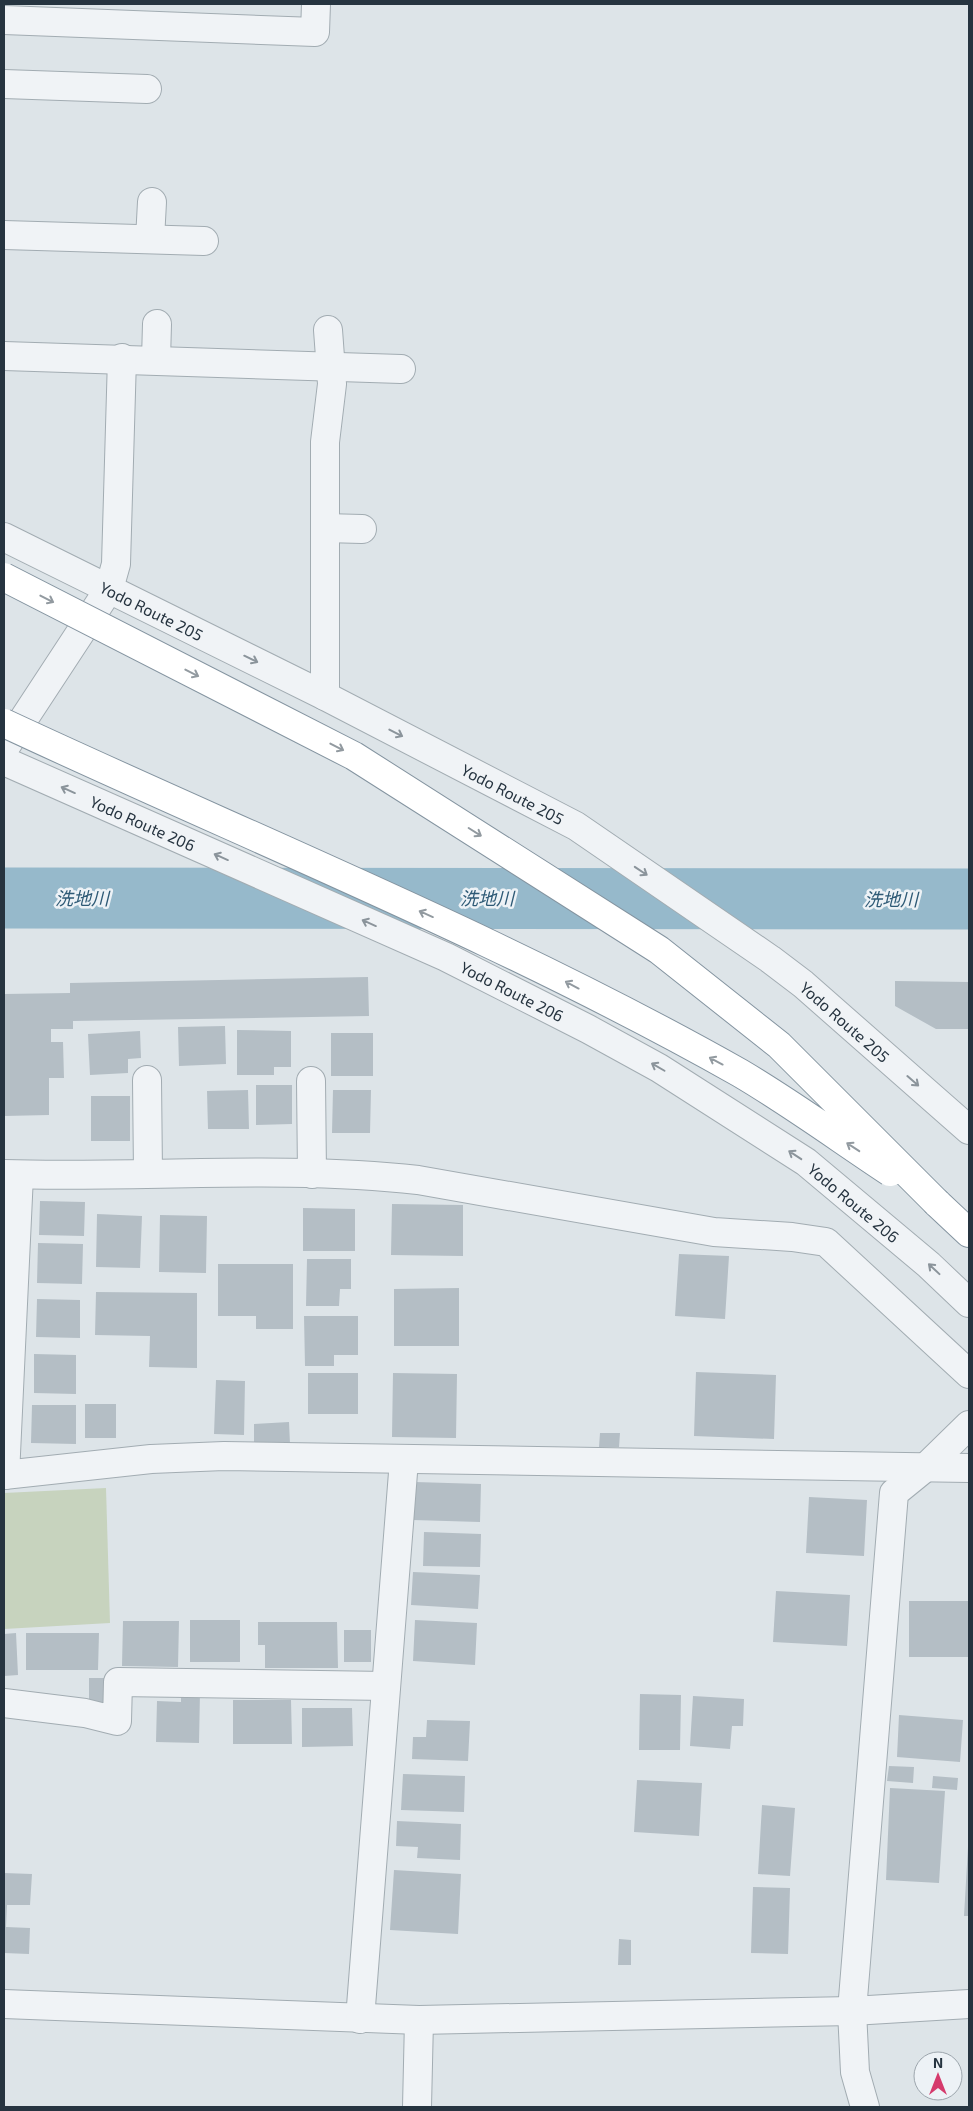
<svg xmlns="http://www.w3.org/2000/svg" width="973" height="2111" font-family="'Exo 2','Noto Sans JP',sans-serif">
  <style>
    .green { fill: #c7d3be }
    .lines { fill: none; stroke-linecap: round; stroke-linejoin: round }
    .river { stroke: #96b9cb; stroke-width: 61 }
    .building { fill: #b4bec5 }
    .minor-casing { stroke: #a2acb2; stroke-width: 30 }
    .highway-casing { stroke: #8494a0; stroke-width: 30 }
    .minor { stroke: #f0f3f6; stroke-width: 28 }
    .highway { stroke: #fff; stroke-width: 28 }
    .highway-bridge-casing { stroke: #8494a0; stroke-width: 30; stroke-linecap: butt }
    .highway-bridge { stroke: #fff; stroke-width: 28 }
    .oneway { stroke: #929aa0 }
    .oneway2 { stroke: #8b949b }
    .labels { text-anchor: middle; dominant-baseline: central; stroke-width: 5; stroke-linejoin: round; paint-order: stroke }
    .street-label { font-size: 16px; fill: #263440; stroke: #edf2f6 }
    .water-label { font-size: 18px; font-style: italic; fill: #2e5a76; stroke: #edf2f6 }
  </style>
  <rect width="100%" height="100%" fill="#dde4e8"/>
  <!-- green -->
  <path class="green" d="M106 1488 110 1623 4 1629V1493Z"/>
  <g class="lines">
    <!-- river -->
    <path class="river" d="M4 898 969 899"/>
  </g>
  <!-- building -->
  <path class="building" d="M368 977 369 1016 73 1021V1029H51V1042H63L64 1078H49V1115L4 1116V994L70 993V983Z
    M895 981 969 982V1029H936L895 1006Z
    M225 1026 226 1064 179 1066 178 1027Z
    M237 1030 291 1031V1067H274V1075H237Z
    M140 1031 141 1058 128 1059V1073L90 1075 88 1034Z
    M331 1033H373V1076H331Z
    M256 1085H292V1124L256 1125Z
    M248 1090 249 1129H208L207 1091Z
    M333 1090H371L370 1133H332Z
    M91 1096H130V1141H91Z
    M40 1201 85 1202 84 1236 39 1235Z
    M392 1204 463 1205V1256L391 1255Z
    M303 1208 355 1209V1251H303Z
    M97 1214 142 1216 140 1268 96 1267Z
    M160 1215 207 1216 206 1273 159 1272Z
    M38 1243 83 1244 82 1284 37 1283Z
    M679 1254 729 1256 725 1319 675 1316Z
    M307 1259H351V1289H340L339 1306H306Z
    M218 1264H293V1329H256V1316H218Z
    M459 1288V1346H394V1289Z
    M96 1292 197 1293V1368L149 1367 150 1336 95 1335Z
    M37 1299 80 1300V1338L36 1337Z
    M304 1316H358V1355H334V1366H305Z
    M34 1354 76 1355V1394L34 1393Z
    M696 1372 776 1375 774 1439 694 1436Z
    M308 1373H358V1414H308Z
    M393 1373 457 1374 456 1438 392 1437Z
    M216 1380 245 1381 244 1435 214 1434Z
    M85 1404H116V1438H85Z
    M32 1405H76V1444L31 1443Z
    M289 1422 290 1444 254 1445V1424Z
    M600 1433H620L619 1447H599Z
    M415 1482 481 1484 480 1522 413 1520Z
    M809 1497 867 1500 864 1556 806 1553Z
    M424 1532 481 1534 480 1567 423 1566Z
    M413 1572 480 1575 478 1609 411 1605Z
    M776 1591 850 1595 847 1646 773 1642Z
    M909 1601H969V1657H909Z
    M190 1620H240V1662H190Z
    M415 1620 477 1623 475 1665 413 1661Z
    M123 1621H179L178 1667 122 1666Z
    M258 1622H337L338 1668H265V1645H258Z
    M344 1630H371V1662H344Z
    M16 1633 18 1675 4 1676V1634Z
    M26 1633H99L98 1670H26Z
    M89 1678H105V1704H89Z
    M181 1691 200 1692 199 1743 156 1742 157 1701 181 1702Z
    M640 1694 681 1695 680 1750H639Z
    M693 1696 744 1699 743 1726H732L730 1749 690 1746Z
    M233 1700H291L292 1744H233Z
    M302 1708H352L353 1746 302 1747Z
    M899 1715 963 1720 960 1762 897 1757Z
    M427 1720 470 1721 468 1761 412 1759 413 1737H426Z
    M889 1766 914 1767 913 1783 887 1781Z
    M403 1774 465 1776 464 1812 401 1810Z
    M933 1776 958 1778 957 1790 932 1788Z
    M637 1780 702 1783 699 1836 634 1832Z
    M890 1788 945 1791 939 1883 886 1880Z
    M762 1805 795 1808 790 1876 758 1874Z
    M397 1821 461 1824 460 1860 417 1858 418 1847 396 1846Z
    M968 1847H969V1916H964Z
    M394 1870 461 1874 458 1934 390 1930Z
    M4 1873 32 1874 30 1905H7L6 1927 30 1928 29 1954 4 1953Z
    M753 1887 790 1888 788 1954 751 1953Z
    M619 1939 631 1940V1965H618Z"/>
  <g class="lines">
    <defs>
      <g id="minor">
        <path d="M4 20 315 32 316 4"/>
        <path d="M4 84 147 89"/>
        <path d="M4 235 204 241"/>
        <path d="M150 239 152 202"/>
        <path d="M4 356 401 369"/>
        <path d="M156 359 157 324"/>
        <path d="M325 528 362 529"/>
        <path id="s1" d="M4 537 325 696 576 826 770 959 803 984 969 1130"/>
        <path d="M325 696V442L332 384 328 330"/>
        <path d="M4 749 109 589 116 564 122 358"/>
        <path id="s2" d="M4 761 446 957 588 1029 659 1068 806 1162 929 1265 969 1303"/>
        <path d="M147 1080 148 1173"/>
        <path d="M311 1081 312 1174"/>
        <path d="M4 1174C142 1178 281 1165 418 1180L714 1232 792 1237 826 1242 969 1374"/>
        <path d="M4 1475 151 1459 224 1456 969 1468"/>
        <path d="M5 1475 19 1175"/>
        <path d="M4 1703 85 1713 117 1721 118 1682 386 1686"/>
        <path d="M4 2004 419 2020 852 2011 969 2004"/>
        <path d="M360 2019 404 1460"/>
        <path d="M417 2107 419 2020"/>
        <path d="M865 2107 855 2072 852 2011 894 1493 926 1467 969 1425"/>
      </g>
      <path id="highway" d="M937 1203 969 1233"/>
    </defs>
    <!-- minor casing -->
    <use href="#minor" class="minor-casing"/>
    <!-- highway casing -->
    <use href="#highway" class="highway-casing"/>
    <!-- minor -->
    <use href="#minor" class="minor"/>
    <!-- highway -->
    <use href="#highway" class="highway"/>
    <defs>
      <path id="highway-bridge" d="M4 577 354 756 659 950 779 1045 937 1203
        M4 723C250 838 503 939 740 1073 791 1103 840 1139 890 1172"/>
    </defs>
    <!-- highway-bridge casing -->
    <use href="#highway-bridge" class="highway-bridge-casing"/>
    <!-- highway-bridge -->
    <use href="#highway-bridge" class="highway-bridge"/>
  </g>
  <!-- one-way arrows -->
  <defs><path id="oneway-shaft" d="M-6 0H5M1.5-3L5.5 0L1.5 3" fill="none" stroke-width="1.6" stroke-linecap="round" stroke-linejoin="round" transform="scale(1.25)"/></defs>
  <g class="oneway">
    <use href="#oneway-shaft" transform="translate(47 599) rotate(27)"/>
    <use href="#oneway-shaft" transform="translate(192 673) rotate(27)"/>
    <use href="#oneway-shaft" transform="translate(337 747) rotate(27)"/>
    <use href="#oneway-shaft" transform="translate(475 832) rotate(32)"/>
    <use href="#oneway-shaft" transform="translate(426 914) rotate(-156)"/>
    <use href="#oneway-shaft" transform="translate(572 985) rotate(-152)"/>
    <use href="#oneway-shaft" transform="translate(716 1061) rotate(-152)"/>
    <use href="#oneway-shaft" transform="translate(853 1147) rotate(-147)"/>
  </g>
  <g class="oneway2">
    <use href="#oneway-shaft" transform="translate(251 659) rotate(26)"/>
    <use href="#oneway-shaft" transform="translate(396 733) rotate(27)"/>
    <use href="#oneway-shaft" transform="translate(68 790) rotate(-156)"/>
    <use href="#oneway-shaft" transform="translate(221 857) rotate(-156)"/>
    <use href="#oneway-shaft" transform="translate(641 871) rotate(34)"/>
    <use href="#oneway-shaft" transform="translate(369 923) rotate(-156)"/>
    <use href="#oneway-shaft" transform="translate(658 1067) rotate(-150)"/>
    <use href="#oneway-shaft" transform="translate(913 1081) rotate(41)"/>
    <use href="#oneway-shaft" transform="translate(795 1155) rotate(-147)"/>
    <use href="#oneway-shaft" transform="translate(934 1269) rotate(-137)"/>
  </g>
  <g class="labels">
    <!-- street labels -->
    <g class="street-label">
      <text stroke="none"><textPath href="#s1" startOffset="165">Yodo Route 205</textPath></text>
      <text stroke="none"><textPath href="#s1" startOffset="570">Yodo Route 205</textPath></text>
      <text stroke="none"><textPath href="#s2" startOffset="152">Yodo Route 206</textPath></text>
      <text stroke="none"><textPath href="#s2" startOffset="558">Yodo Route 206</textPath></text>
      <text stroke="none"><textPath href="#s1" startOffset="974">Yodo Route 205</textPath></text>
      <text stroke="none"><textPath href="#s2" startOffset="961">Yodo Route 206</textPath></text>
    </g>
    <!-- water labels -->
    <g class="water-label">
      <text x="82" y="898">洗地川</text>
      <text x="487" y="898">洗地川</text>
      <text x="891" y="899">洗地川</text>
    </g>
  </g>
  <!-- border -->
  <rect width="973" height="2111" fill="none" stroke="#263440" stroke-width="10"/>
  <!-- north arrow -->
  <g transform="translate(938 2076)"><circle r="24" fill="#edf2f6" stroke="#9da6ad"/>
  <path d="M0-4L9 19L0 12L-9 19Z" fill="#d53a6c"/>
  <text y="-8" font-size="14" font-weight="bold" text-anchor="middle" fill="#263440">N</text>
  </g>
</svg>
